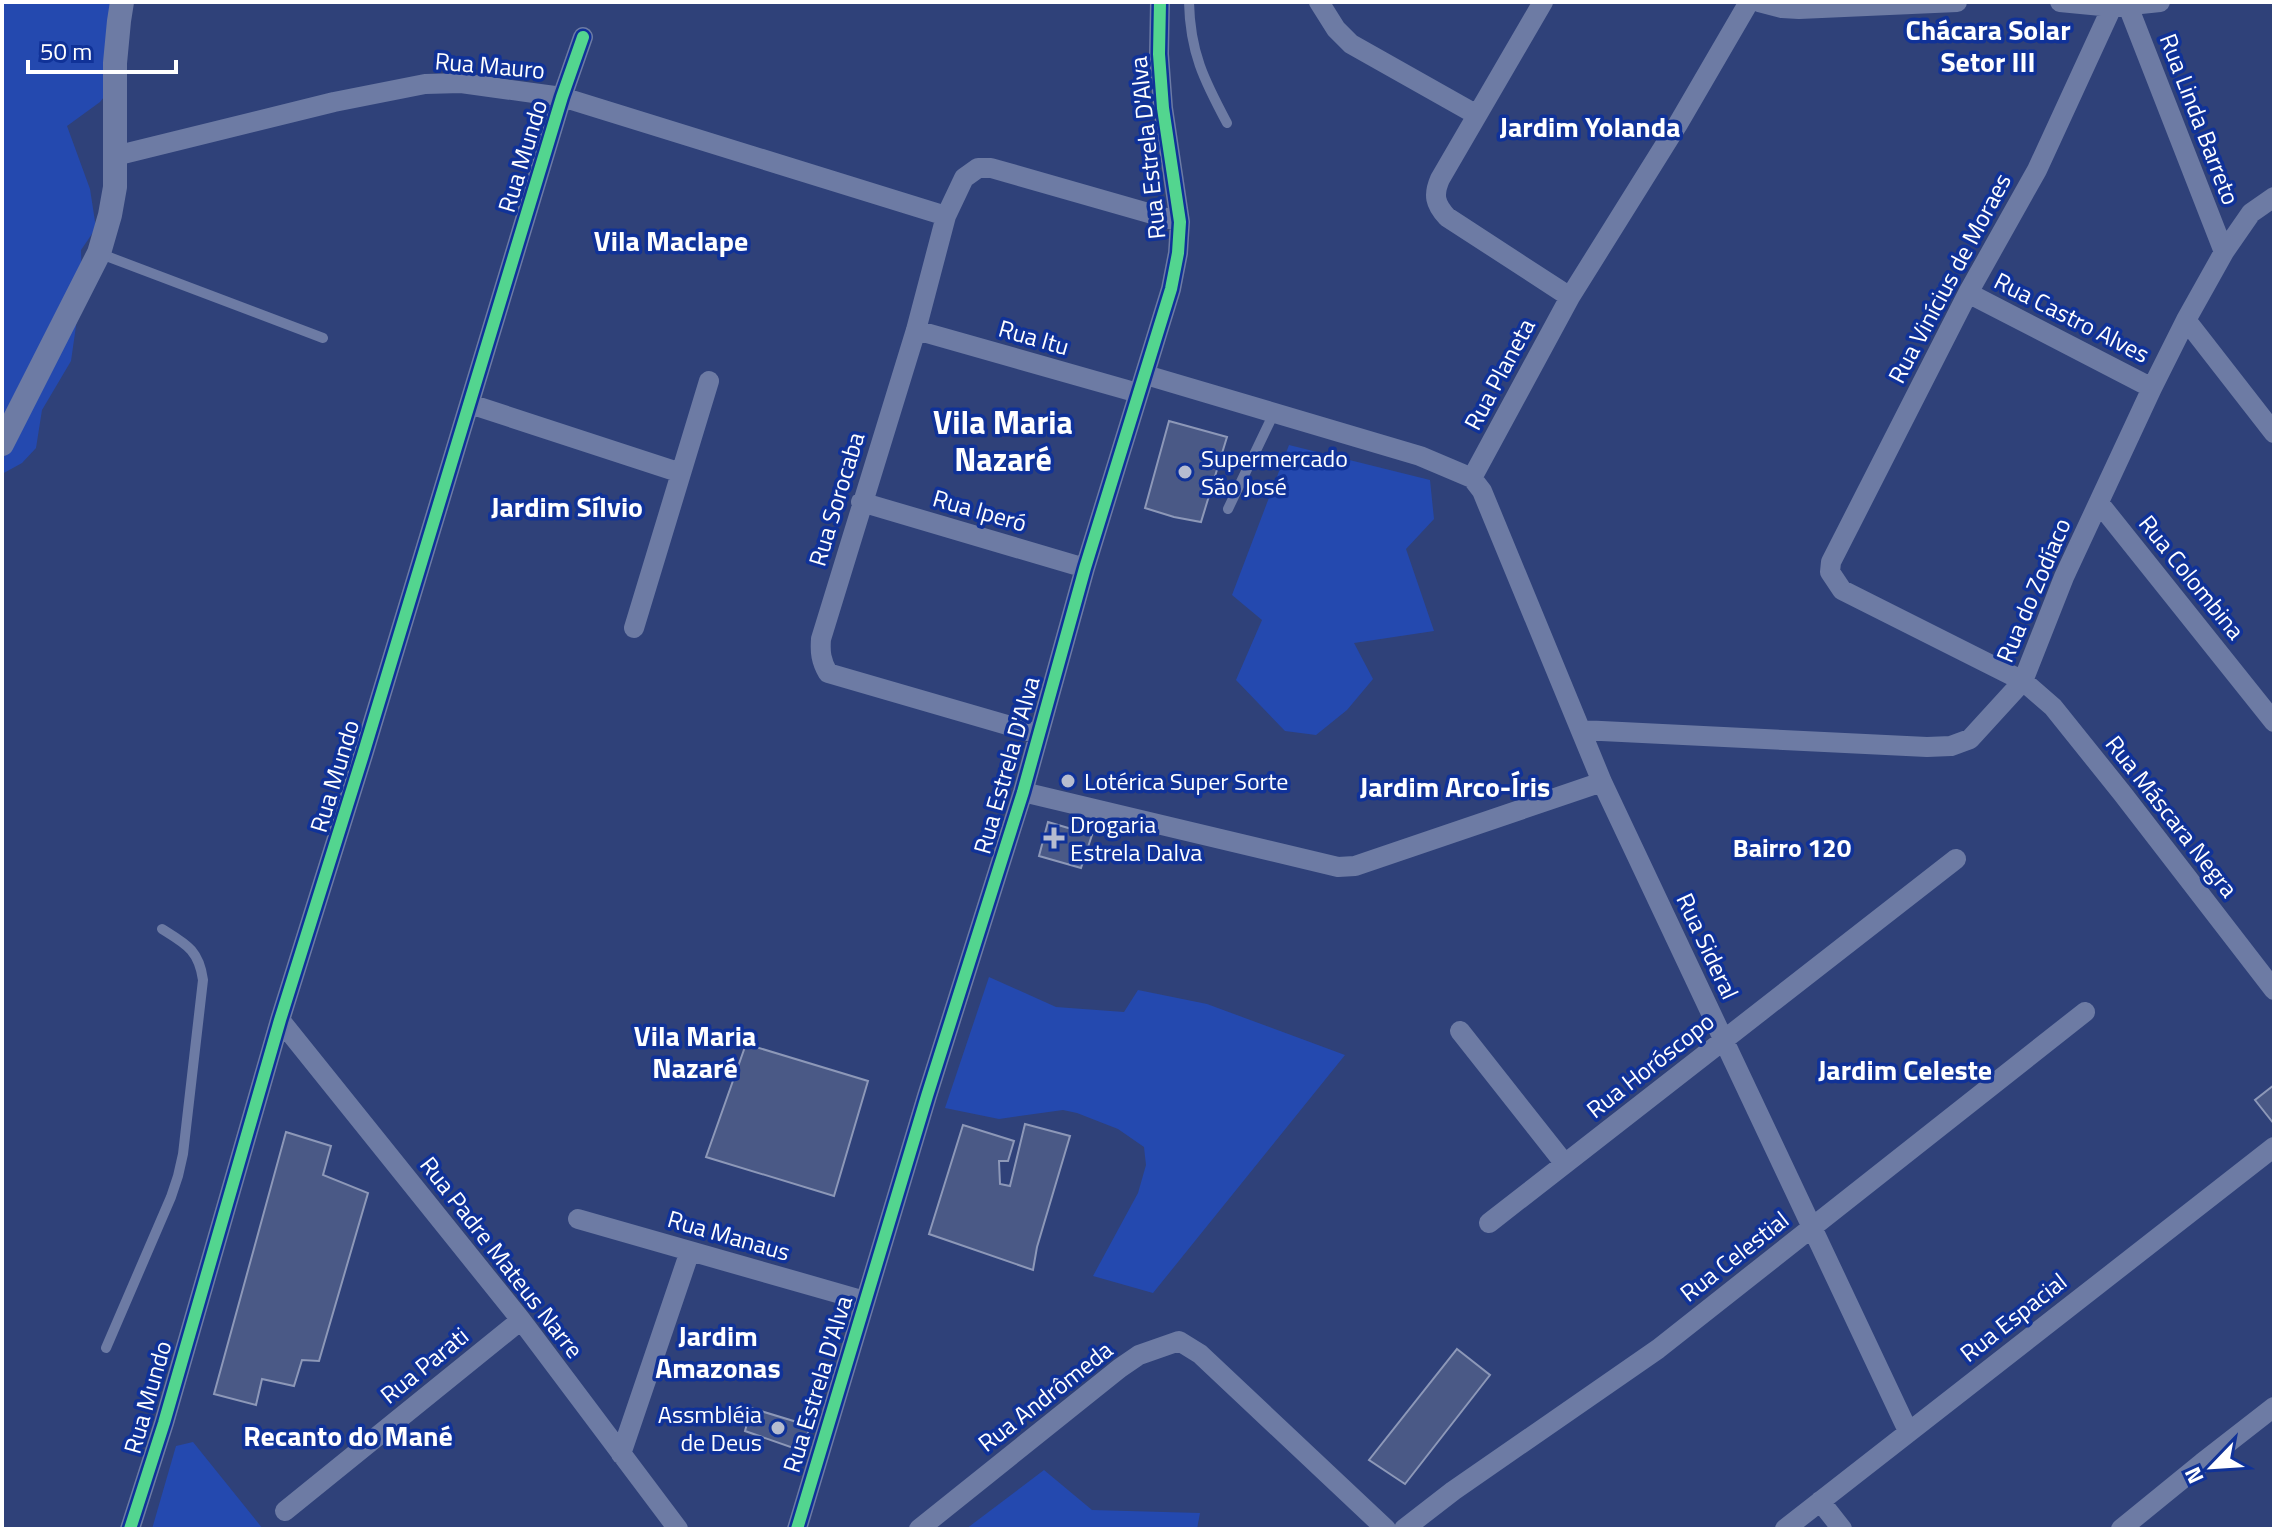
<svg xmlns="http://www.w3.org/2000/svg" width="2276" height="1531" font-family="'Titillium Web',sans-serif">
  <style>
    .green { fill: #2449af }
    .building { fill: #4a5986; stroke: #8d98b8; stroke-width: 2 }
    .lines { fill: none; stroke-linecap: round; stroke-linejoin: round }
    .service { stroke: #6d7ba4; stroke-width: 10 }
    .minor { stroke: #6d7ba4; stroke-width: 20 }
    .tertiary { stroke: #6d7ba4; stroke-width: 24 }
    .cycleway-casing { stroke: #103298; stroke-width: 17 }
    .cycleway { stroke: #53d58f; stroke-width: 12 }
    .poi-dot { fill: #b6bcd0; stroke: #103298; stroke-width: 3 }
    .labels { text-anchor: middle; dominant-baseline: central; stroke-width: 7; stroke-linejoin: round; paint-order: stroke }
    .street-label { font-size: 24px; fill: #fff; stroke: #103298 }
    .poi-label { font-size: 24px; fill: #fff; stroke: #103298; text-anchor: start }
    .neighbourhood-label { font-size: 26px; font-weight: bold; fill: #fff; stroke: #103298 }
    .quarter-label { font-size: 28px; font-weight: bold; fill: #fff; stroke: #103298 }
    .district-label { font-size: 32px; font-weight: bold; fill: #fff; stroke: #103298 }
  </style>
  <rect width="100%" height="100%" fill="#2f4179"/>
  <!-- green -->
  <path class="green" d="M2 2H127L111 88 100 102 67 126 90 189 96 228 81 250 82 284 71 361 42 410 36 448 22 463 2 474Z
    M1289 445 1430 480 1434 519 1406 549 1434 631 1354 643 1373 679 1347 710 1316 735 1285 731 1236 680 1262 620 1232 595Z
    M989 977 1056 1007 1124 1012 1138 990 1207 1004 1345 1055 1153 1293 1093 1276 1138 1193 1146 1165 1144 1147 1118 1129 1077 1113 1063 1110 999 1119 945 1108Z
    M193 1442 263 1529H152L176 1446Z
    M1044 1470 1092 1510 1200 1513 1197 1529H966Z"/>
  <!-- building -->
  <path class="building" d="M1169 421 1227 437 1201 522 1174 517 1145 508Z
    M1048 822 1092 835 1081 868 1039 856Z
    M746 1044 868 1081 834 1196 706 1157Z
    M2274 1085V1124L2255 1100Z
    M1025 1124 1070 1136 1037 1247 1033 1270 929 1234 963 1125 1014 1141 1008 1161H999L1000 1184 1010 1186Z
    M286 1132 331 1146 323 1175 368 1193 319 1361 302 1360 294 1386 262 1379 256 1405 214 1394Z
    M1457 1349 1490 1375 1405 1484 1369 1460Z
    M751 1408 810 1426 802 1451 745 1431Z"/>
  <g class="lines">
    <!-- service -->
    <path class="service" d="M1189 2C1190 52 1204 80 1227 123
      M101 254 323 338
      M1228 509 1274 413
      M106 1348 171 1197 178 1176 183 1154 203 980C199 950 186 944 162 929"/>
    <!-- minor -->
    <path class="minor" d="M1319 2 1336 29 1351 44 1477 115
      M1543 2 1440 179C1433 195 1435 204 1447 217L1570 297
      M1759 2 1782 8 1799 9 1957 2
      M2060 2 2112 7 2160 2
      M2128 6 2224 252
      M2112 7 2037 170 1968 293 1831 562 1830 572 1842 590 2023 681 2053 707 2122 793 2274 990
      M115 156 334 102 425 84 461 83 562 97 946 216
      M1968 293 2152 388
      M2186 320 2274 433
      M916 330 1138 393
      M1146 375 1420 456 1472 478 1570 297 1678 124 1749 2
      M470 404 681 473
      M1472 478 1482 491 1602 782 1908 1431
      M861 502 1085 568
      M2099 503 2274 722
      M634 628 709 381
      M1581 730 1927 747 1951 746 1970 739 2023 681 2064 577 2152 388 2186 320 2224 252 2251 213 2274 197
      M1038 734 828 673C821 661 820 652 821 639L916 330 946 216 964 178 978 168H991L1180 222
      M1023 792 1338 867 1355 866 1602 782
      M280 1020 521 1320 678 1529
      M1460 1031 1565 1164
      M578 1219 865 1301
      M1489 1223 1956 859
      M621 1454 690 1251
      M1820 1501 1842 1529
      M285 1511 521 1320
      M130 1529 164 1423 280 1020 363 755 562 97 583 37
      M797 1529 927 1096 1023 792 1085 568 1171 289 1178 253 1180 222 1163 108 1159 54 1160 2
      M919 1529 1120 1368 1139 1355 1179 1341 1200 1354 1386 1529
      M1404 1529 1453 1491 1658 1349 2085 1012
      M1785 1529 2274 1147
      M2121 1529 2202 1463 2274 1407"/>
    <!-- tertiary -->
    <path class="tertiary" d="M2 444 99 253 110 215 115 187V63L119 21 122 2"/>
    <defs>
      <path id="cycleway" d="M130 1529 164 1423 280 1020 363 755 562 97 583 37
        M797 1529 927 1096 1023 792 1085 568 1171 289 1178 253 1180 222 1163 108 1159 54 1160 2"/>
    </defs>
    <!-- cycleway casing -->
    <use href="#cycleway" class="cycleway-casing"/>
    <!-- cycleway -->
    <use href="#cycleway" class="cycleway"/>
  </g>
  <!-- markers -->
  <g class="poi-dot">
    <circle cx="1185" cy="472" r="8"/>
    <circle cx="1068" cy="781" r="8"/>
    <path d="M1050 826h8v8h8v8h-8v8h-8v-8h-8v-8h8z"/>
    <circle cx="778" cy="1428" r="8"/>
  </g>
  <g class="labels">
    <!-- street labels -->
    <g class="street-label">
      <text transform="translate(490 65) rotate(5)">Rua Mauro</text>
      <text transform="translate(2200 119) rotate(69)">Rua Linda Barreto</text>
      <text transform="translate(1147 148) rotate(-96)">Rua Estrela D'Alva</text>
      <text transform="translate(522 156) rotate(-73)">Rua Mundo</text>
      <text transform="translate(1949 278) rotate(-62)">Rua Vinícius de Moraes</text>
      <text transform="translate(2072 317) rotate(27)">Rua Castro Alves</text>
      <text transform="translate(1034 337) rotate(16)">Rua Itu</text>
      <text transform="translate(1499 374) rotate(-62)">Rua Planeta</text>
      <text transform="translate(836 499) rotate(-73)">Rua Sorocaba</text>
      <text transform="translate(980 510) rotate(16)">Rua Iperó</text>
      <text transform="translate(2192 577) rotate(51)">Rua Colombina</text>
      <text transform="translate(2033 590) rotate(-67)">Rua do Zodíaco</text>
      <text transform="translate(1006 765) rotate(-74)">Rua Estrela D'Alva</text>
      <text transform="translate(334 776) rotate(-73)">Rua Mundo</text>
      <text transform="translate(2172 816) rotate(52)">Rua Máscara Negra</text>
      <text transform="translate(1708 946) rotate(65)">Rua Sideral</text>
      <text transform="translate(1650 1065) rotate(-38)">Rua Horóscopo</text>
      <text transform="translate(729 1235) rotate(16)">Rua Manaus</text>
      <text transform="translate(1734 1256) rotate(-38)">Rua Celestial</text>
      <text transform="translate(502 1257) rotate(52)">Rua Padre Mateus Narre</text>
      <text transform="translate(2013 1317) rotate(-38)">Rua Espacial</text>
      <text transform="translate(424 1365) rotate(-39)">Rua Parati</text>
      <text transform="translate(817 1384) rotate(-73)">Rua Estrela D'Alva</text>
      <text transform="translate(1045 1396) rotate(-38)">Rua Andrômeda</text>
      <text transform="translate(147 1397) rotate(-74)">Rua Mundo</text>
    </g>
    <!-- poi labels -->
    <g class="poi-label">
      <text x="1201" y="458">Supermercado<tspan x="1201" dy="28">São José</tspan></text>
      <text x="1084" y="781">Lotérica Super Sorte</text>
      <text x="1070" y="824">Drogaria<tspan x="1070" dy="28">Estrela Dalva</tspan></text>
      <text x="762" y="1414" text-anchor="end">Assmbléia<tspan x="762" dy="28">de Deus</tspan></text>
    </g>
    <!-- neighbourhood labels -->
    <g class="neighbourhood-label">
      <text x="1792" y="847">Bairro 120</text>
    </g>
    <!-- quarter labels -->
    <g class="quarter-label">
      <text x="1988" y="29">Chácara Solar<tspan x="1988" dy="32">Setor III</tspan></text>
      <text x="1590" y="126">Jardim Yolanda</text>
      <text x="671" y="240">Vila Maclape</text>
      <text x="567" y="506">Jardim Sílvio</text>
      <text x="1455" y="786">Jardim Arco-Íris</text>
      <text x="695" y="1035">Vila Maria<tspan x="695" dy="32">Nazaré</tspan></text>
      <text x="1905" y="1069">Jardim Celeste</text>
      <text x="718" y="1335">Jardim<tspan x="718" dy="32">Amazonas</tspan></text>
      <text x="348" y="1435">Recanto do Mané</text>
    </g>
    <!-- district labels -->
    <g class="district-label">
      <text x="1003" y="422">Vila Maria<tspan x="1003" dy="37">Nazaré</tspan></text>
    </g>
  </g>
  <!-- border -->
  <rect width="2276" height="1531" fill="none" stroke="#ffffff" stroke-width="8"/>
  <!-- north arrow -->
  <g transform="translate(2212 1467) rotate(245)" stroke="#103298" stroke-width="6" paint-order="stroke">
  <path d="M0-6L14 30L0 20L-14 30Z" fill="#ffffff"/>
  <text y="-12" font-size="22" font-weight="bold" text-anchor="middle" fill="#ffffff">N</text>
  </g>
  <!-- scale -->
  <path d="M28 60v12h148v-12" fill="none" stroke="#ffffff" stroke-width="4"/>
  <text x="40" y="60" font-size="24" fill="#ffffff" stroke="#103298" stroke-width="6" paint-order="stroke">50 m</text>
</svg>
